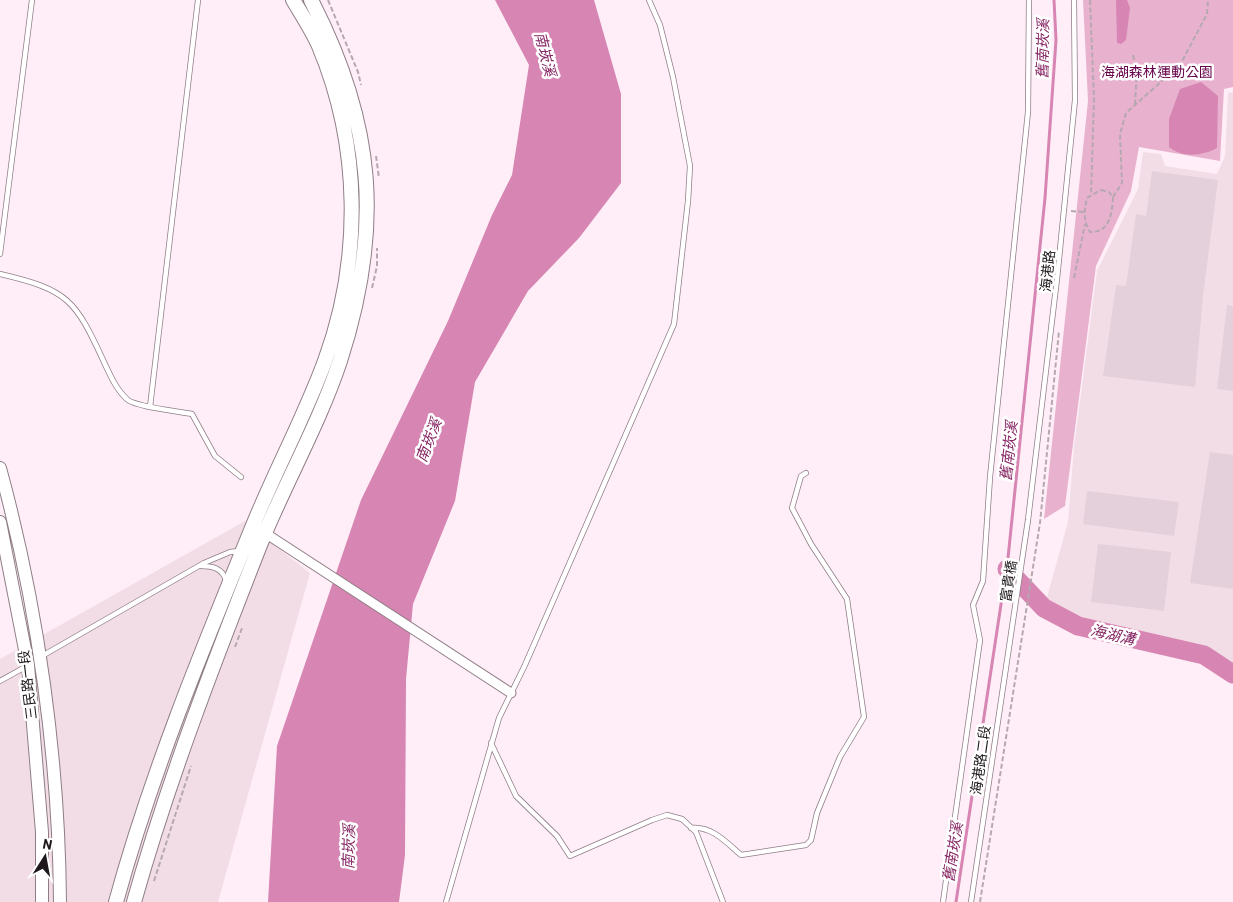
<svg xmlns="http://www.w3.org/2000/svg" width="1233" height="902" font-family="Barlow,'Noto Sans TC',sans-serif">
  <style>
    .built { fill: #f2dde7 }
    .green { fill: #e8b2cf }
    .water { fill: #d785b3 }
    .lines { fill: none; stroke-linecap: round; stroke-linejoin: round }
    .stream { stroke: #d785b3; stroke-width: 3 }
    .river { stroke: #d785b3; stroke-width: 19 }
    .building { fill: #e4d0da }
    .lane-casing { stroke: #8f7d86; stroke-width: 6 }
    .street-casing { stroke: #8f7d86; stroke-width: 11 }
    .secondary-casing { stroke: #8f7d86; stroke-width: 14 }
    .primary-casing { stroke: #8f7d86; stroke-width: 16 }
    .path { stroke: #b6a8b0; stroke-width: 2; stroke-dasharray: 5 2.5; stroke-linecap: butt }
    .lane { stroke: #fff; stroke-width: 4.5 }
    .street { stroke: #fff; stroke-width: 9 }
    .secondary { stroke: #fff; stroke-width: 12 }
    .primary { stroke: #fff; stroke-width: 14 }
    .labels { text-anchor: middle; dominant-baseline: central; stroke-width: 5; stroke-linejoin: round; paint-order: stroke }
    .park-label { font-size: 14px; fill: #660048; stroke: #fff }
    .street-label { font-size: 14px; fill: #1e171b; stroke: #fff }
    .water-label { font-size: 15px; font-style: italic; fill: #862663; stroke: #fff }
  </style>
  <rect width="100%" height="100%" fill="#ffeef7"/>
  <!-- built -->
  <path class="built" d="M1233 92V674L1204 655 1078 626 1044 608 1068 522 1074 447 1097 271 1138 189 1143 152 1161 154 1165 166 1217 174 1225 156 1228 93Z
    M254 516 273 544 310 573 218 902H0V659Z"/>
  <!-- green -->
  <path class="green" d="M1083 0H1233V87L1224 89 1220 161 1139 147 1131 191 1096 266 1065 506 1044 519 1088 101Z"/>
  <!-- water -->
  <path class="water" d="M495 0H594L621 94V183L579 238 528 291 475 382 455 501 413 604 406 679 405 855 399 902H268L277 746 361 500 448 321 492 215 512 175 529 65Z
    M1116 0H1127L1130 8 1126 40 1121 44 1117 43Z
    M1201 82 1218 96 1217 148C1203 156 1182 158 1169 147V119L1180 89Z"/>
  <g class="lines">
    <!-- stream -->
    <path class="stream" d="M956 902 1008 558 1045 198 1056 40 1054 0"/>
    <!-- river -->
    <path class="river" d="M1007 569 1044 608 1078 626 1204 655 1233 674"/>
  </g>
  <!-- building -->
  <path class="building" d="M1152 171 1218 180 1203 296 1195 387 1103 376 1116 285 1126 286 1136 214 1146 216Z
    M1227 305 1233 306V391L1217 389Z
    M1210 452 1233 455V589L1190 583Z
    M1087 491 1179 502 1174 536 1083 524Z
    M1098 544 1171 552 1164 611 1091 602Z"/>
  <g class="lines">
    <defs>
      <path id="lane" d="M0 254 32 0
        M0 274C68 290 75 299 104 362 110 375 117 391 128 400 137 407 178 411 192 414L215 456 241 477
        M150 407 198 0
        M201 566C212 566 222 568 226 580
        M42 656 204 563 230 552 239 551
        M0 681 27 666
        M491 743 516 796 557 836 570 856 652 820 667 815 682 819 696 832 723 902
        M691 828C712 826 726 842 741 855L806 845 811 840 817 813 840 757 864 717 847 599 811 544 792 508 801 476 806 473
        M446 902 499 718 525 665 674 324 688 201 690 166 673 77 660 25 649 0
        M943 902 980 640 973 605 983 581 990 477 1028 112 1029 0
        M971 902 1028 520 1057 279 1075 100 1074 0"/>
      <path id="street" d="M265 533 511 693"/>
      <path id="secondary" d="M0 468C38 607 59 759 60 902
        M0 522 28 665 42 832V902"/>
      <path id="primary" d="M116 902C151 774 202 650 252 528 275 471 304 418 325 361 362 260 361 146 319 46 312 30 302 15 293 0
        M134 902C168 781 214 662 260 545 285 483 319 424 340 361 383 228 375 124 311 0"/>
    </defs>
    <!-- lane casing -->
    <use href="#lane" class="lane-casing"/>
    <!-- street casing -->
    <use href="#street" class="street-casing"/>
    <!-- secondary casing -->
    <use href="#secondary" class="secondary-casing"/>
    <!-- primary casing -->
    <use href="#primary" class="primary-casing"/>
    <!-- path -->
    <path class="path" d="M328 0 358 72 361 85
      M1090 0 1094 99 1091 195
      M1133 55 1137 71 1135 104
      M376 156 379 178
      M1101 190 1109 192 1113 197C1112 213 1110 233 1090 232 1083 220 1084 211 1087 198Z
      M1113 197 1122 183 1120 134 1126 113 1180 65 1207 14 1208 0
      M1071 211 1084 212
      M1074 278 1085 224
      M372 288 377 266V248
      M235 647 242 628
      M154 881 191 766
      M980 902 1040 523 1059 331"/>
    <!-- lane -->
    <use href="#lane" class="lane"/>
    <!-- street -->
    <use href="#street" class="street"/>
    <!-- secondary -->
    <use href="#secondary" class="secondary"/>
    <!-- primary -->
    <use href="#primary" class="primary"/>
  </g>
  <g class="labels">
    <!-- park labels -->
    <g class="park-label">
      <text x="1157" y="71">海湖森林運動公園</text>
    </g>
    <!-- street labels -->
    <g class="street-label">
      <text transform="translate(1047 271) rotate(-84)">海港路</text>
      <text transform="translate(1008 581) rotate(-81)">富貴橋</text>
      <text transform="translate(27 685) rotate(-97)">三民路一段</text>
      <text transform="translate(980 760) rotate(-82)">海港路二段</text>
    </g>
    <!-- water labels -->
    <g class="water-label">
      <text transform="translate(1042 49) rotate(-89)">舊南崁溪</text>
      <text transform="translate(546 54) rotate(76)">南崁溪</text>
      <text transform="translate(428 440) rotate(-69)">南崁溪</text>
      <text transform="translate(1008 451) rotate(-84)">舊南崁溪</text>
      <text transform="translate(1113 634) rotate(13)">海湖溝</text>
      <text transform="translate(348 847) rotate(-89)">南崁溪</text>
      <text transform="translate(952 852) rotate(-81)">舊南崁溪</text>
    </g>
  </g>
  <!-- north arrow -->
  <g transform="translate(45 857) rotate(11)" stroke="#ffffff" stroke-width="4" paint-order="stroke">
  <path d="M0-4L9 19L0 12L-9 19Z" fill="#1e171b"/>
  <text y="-8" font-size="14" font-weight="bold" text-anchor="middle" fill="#1e171b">N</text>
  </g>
</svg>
